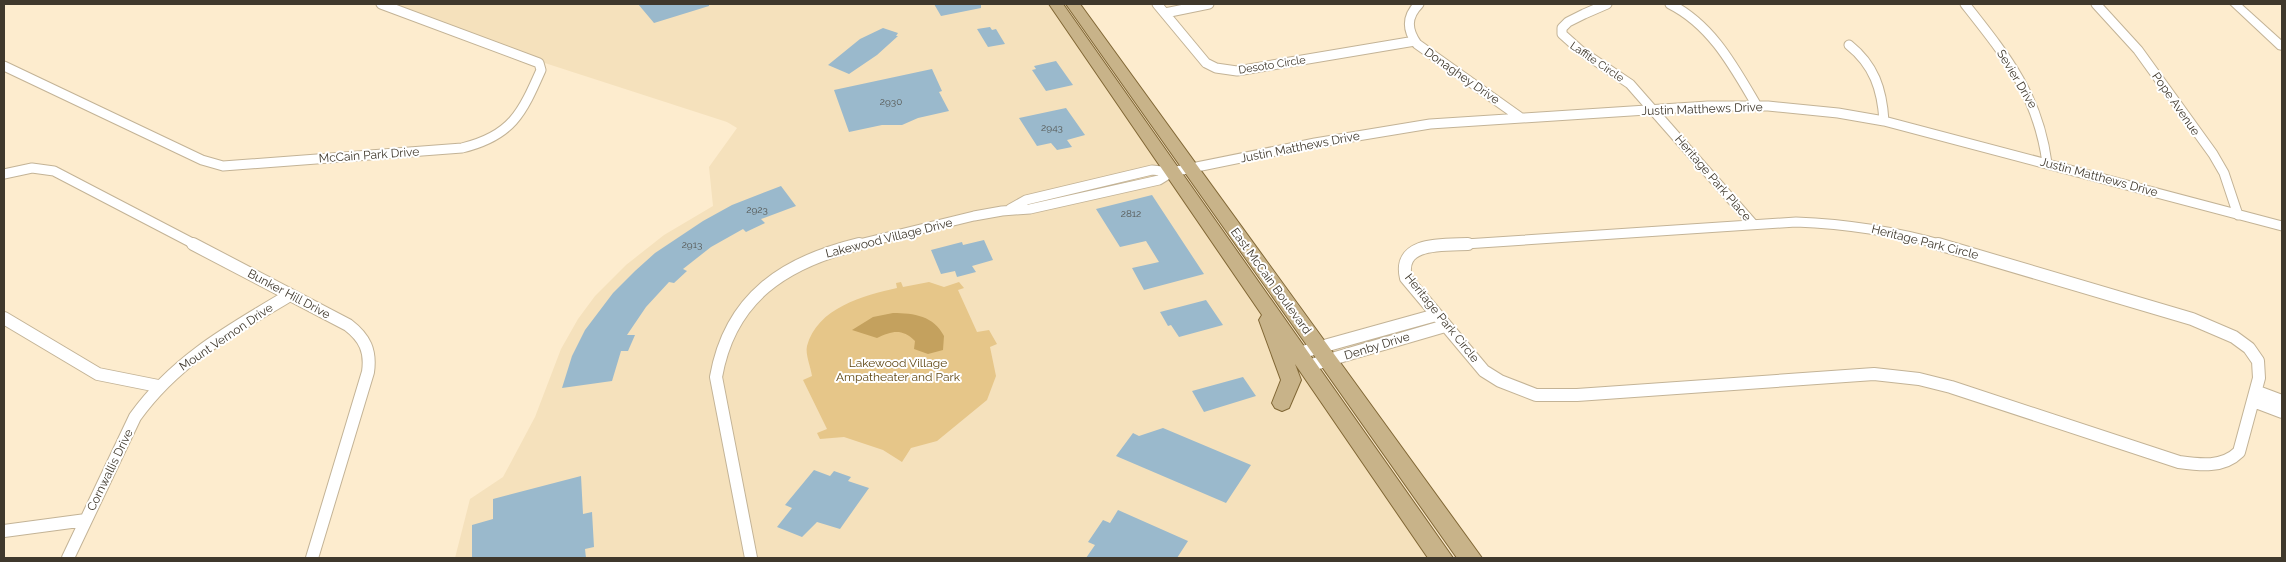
<svg xmlns="http://www.w3.org/2000/svg" width="2286" height="562" font-family="Raleway,sans-serif">
  <style>
    .built { fill: #f5e1bc }
    .green { fill: #e6c689 }
    .water { fill: #c4a15e }
    .building { fill: #9ab9cc }
    .lines { fill: none; stroke-linecap: round; stroke-linejoin: round }
    .minor-far1-casing { stroke: #c3b396; stroke-width: 11 }
    .minor-casing { stroke: #c3b396; stroke-width: 14 }
    .tertiary-casing { stroke: #c3b396; stroke-width: 2 }
    .primary-casing { stroke: #816735; stroke-width: 2 }
    .minor-far1 { stroke: #fff; stroke-width: 9 }
    .minor { stroke: #fff; stroke-width: 12 }
    .tertiary { fill: #fff; fill-rule: evenodd }
    .primary { fill: #c8b389; fill-rule: evenodd }
    .labels { text-anchor: middle; dominant-baseline: central; stroke-width: 4; stroke-linejoin: round; paint-order: stroke }
    .number-label { font-size: 10px; fill: #565854 }
    .far-street-label { font-size: 11px; fill: #3f382c; stroke: #fff }
    .street-label { font-size: 12px; fill: #3f382c; stroke: #fff }
    .park-label { font-size: 12px; fill: #604814; stroke: #fff }
  </style>
  <rect width="100%" height="100%" fill="#fdecce"/>
  <!-- built -->
  <path class="built" d="M381 4H1056L1441 558H455L470 499 503 477 535 417 561 349 578 319 595 296 626 265 664 235 713 206 709 167 737 128 727 122 517 54Z"/>
  <!-- green -->
  <path class="green" d="M901 282 903 287 929 282 944 287 959 282 964 288 958 290 977 332 989 330 997 344 990 347 996 376 987 400 937 441 911 448 902 462 883 450 844 437 820 439 817 433 827 429 803 380 812 376C811 368 805 354 807 346 817 308 864 295 897 288L896 283Z"/>
  <!-- water -->
  <path class="water" d="M893 313C914 313 934 316 944 336L943 350 928 354 914 349 915 341C902 328 892 331 877 338L852 330 873 317Z"/>
  <!-- building -->
  <path class="building" d="M638 4H709V6L654 23Z
    M934 4H981V8L941 16Z
    M990 27 992 30 996 29 1005 44 988 47 977 29Z
    M883 28 898 33 896 36H898L877 55 849 74 828 65 860 39Z
    M1056 61 1073 85 1046 91 1032 70 1036 69 1034 66Z
    M932 69 942 91 939 92 949 111 918 118 902 125H882L849 132 834 90Z
    M1066 108 1085 135 1067 140 1072 147 1057 150 1051 143 1037 146 1019 118Z
    M781 186 796 206 761 219 765 223 746 232 743 229 711 247 683 269 687 271 674 283 669 282 646 307 627 335H635L628 351H621L612 381 562 388 572 356 585 330 613 293 635 271 655 253 703 221 732 205Z
    M1152 195 1204 274 1144 290 1132 268 1159 262 1146 241 1120 247 1096 209Z
    M984 240 993 260 972 266 976 272 957 277 955 271 941 274 931 250 962 242 963 245Z
    M1206 300 1223 325 1179 337 1171 325 1168 326 1160 312Z
    M1243 377 1256 396 1204 412 1192 391Z
    M1163 428 1251 465 1226 503 1116 456 1133 433 1139 436Z
    M814 470 830 476 834 471 851 477 848 481 869 488 840 529 817 522 802 537 777 527 792 508 785 505Z
    M581 476 583 514 592 512 594 547 585 549 586 558H472V525L493 519V499Z
    M1118 510 1188 541 1177 558H1086L1095 545 1088 542 1103 520 1110 523Z"/>
  <g class="lines">
    <defs>
      <path id="minor-far1" d="M1157 4 1206 63 1216 68 1237 71 1415 41
        M1419 4C1406 17 1407 30 1417 44L1521 118
        M1607 4 1584 14 1568 22 1562 28V34L1581 51 1630 84 1753 224
        M1670 4C1712 25 1734 67 1757 106
        M1965 4C2006 56 2038 95 2047 163
        M2096 4 2138 50 2213 154 2224 173 2238 215
        M1165 13 1209 4
        M1849 45C1874 65 1882 89 1884 121
        M4 66 202 160 223 166 462 148C512 136 522 113 541 70L539 63 381 4
        M4 174 32 168 54 171 196 245
        M1010 209 1026 200 1152 170 1172 172 1315 143 1430 124 1708 106H1768L1838 113 1884 121 2282 226
        M855 245 974 216 1002 211 1030 209 1159 180 1172 172
        M1450 245 1796 222C1846 224 1894 231 1943 245"/>
      <path id="minor" d="M193 244 348 325C365 338 371 351 368 372L312 558
        M1468 244C1444 245 1397 241 1406 278L1484 371 1500 381 1536 395H1577L1874 374 1919 379 1951 387 2179 462C2200 465 2223 468 2239 452L2259 378 2258 361 2249 348 2234 337 2192 319 1938 244
        M4 318 98 374 158 386
        M1299 353 1436 315
        M1308 366 1445 326
        M2258 392 2282 401
        M2253 401 2282 412
        M4 531 86 520
        M68 558 135 417C176 360 231 330 290 295
        M751 558 716 377C730 297 785 262 859 244"/>
      <path id="tertiary" d="M2230 4H2241L2282 41V50L2278 49Z"/>
      <path id="primary" d="M1049 4H1063L1453 558H1428L1295 364 1301 380 1289 408 1282 411 1275 408 1272 403 1281 380 1259 320 1262 315Z
        M1066 4H1080L1482 558H1457Z"/>
    </defs>
    <!-- minor-far1 casing -->
    <use href="#minor-far1" class="minor-far1-casing"/>
    <!-- minor casing -->
    <use href="#minor" class="minor-casing"/>
    <!-- tertiary casing -->
    <use href="#tertiary" class="tertiary-casing"/>
    <!-- primary casing -->
    <use href="#primary" class="primary-casing"/>
    <!-- minor-far1 -->
    <use href="#minor-far1" class="minor-far1"/>
    <!-- minor -->
    <use href="#minor" class="minor"/>
    <!-- tertiary -->
    <use href="#tertiary" class="tertiary"/>
    <!-- primary -->
    <use href="#primary" class="primary"/>
  </g>
  <g class="labels">
    <!-- number labels -->
    <g class="number-label">
      <text x="891" y="101">2930</text>
      <text x="1052" y="127">2943</text>
      <text x="757" y="209">2923</text>
      <text x="1131" y="213">2812</text>
      <text x="692" y="244">2913</text>
    </g>
    <!-- far-street labels -->
    <g class="far-street-label">
      <text transform="translate(1597 62) rotate(34)">Laffite Circle</text>
      <text transform="translate(1272 65) rotate(-9)">Desoto Circle</text>
    </g>
    <!-- street labels -->
    <g class="street-label">
      <text transform="translate(1462 76) rotate(35)">Donaghey Drive</text>
      <text transform="translate(2017 79) rotate(59)">Sevier Drive</text>
      <text transform="translate(2176 104) rotate(55)">Pope Avenue</text>
      <text transform="translate(1702 109) rotate(-2)">Justin Matthews Drive</text>
      <text transform="translate(1300 147) rotate(-11)">Justin Matthews Drive</text>
      <text transform="translate(369 155) rotate(-4)">McCain Park Drive</text>
      <text transform="translate(2099 177) rotate(15)">Justin Matthews Drive</text>
      <text transform="translate(1713 178) rotate(49)">Heritage Park Place</text>
      <text transform="translate(889 238) rotate(-14)">Lakewood Village Drive</text>
      <text transform="translate(1925 242) rotate(14)">Heritage Park Circle</text>
      <text transform="translate(1271 281) rotate(54)">East McCain Boulevard</text>
      <text transform="translate(289 294) rotate(28)">Bunker Hill Drive</text>
      <text transform="translate(1442 318) rotate(51)">Heritage Park Circle</text>
      <text transform="translate(226 337) rotate(-34)">Mount Vernon Drive</text>
      <text transform="translate(1377 346) rotate(-17)">Denby Drive</text>
      <text transform="translate(110 470) rotate(-64)">Cornwallis Drive</text>
    </g>
    <!-- park labels -->
    <g class="park-label">
      <text x="898" y="363">Lakewood Village<tspan x="898" dy="14">Ampatheater and Park</tspan></text>
    </g>
  </g>
  <!-- border -->
  <rect width="2286" height="562" fill="none" stroke="#3f382c" stroke-width="10"/>
</svg>
